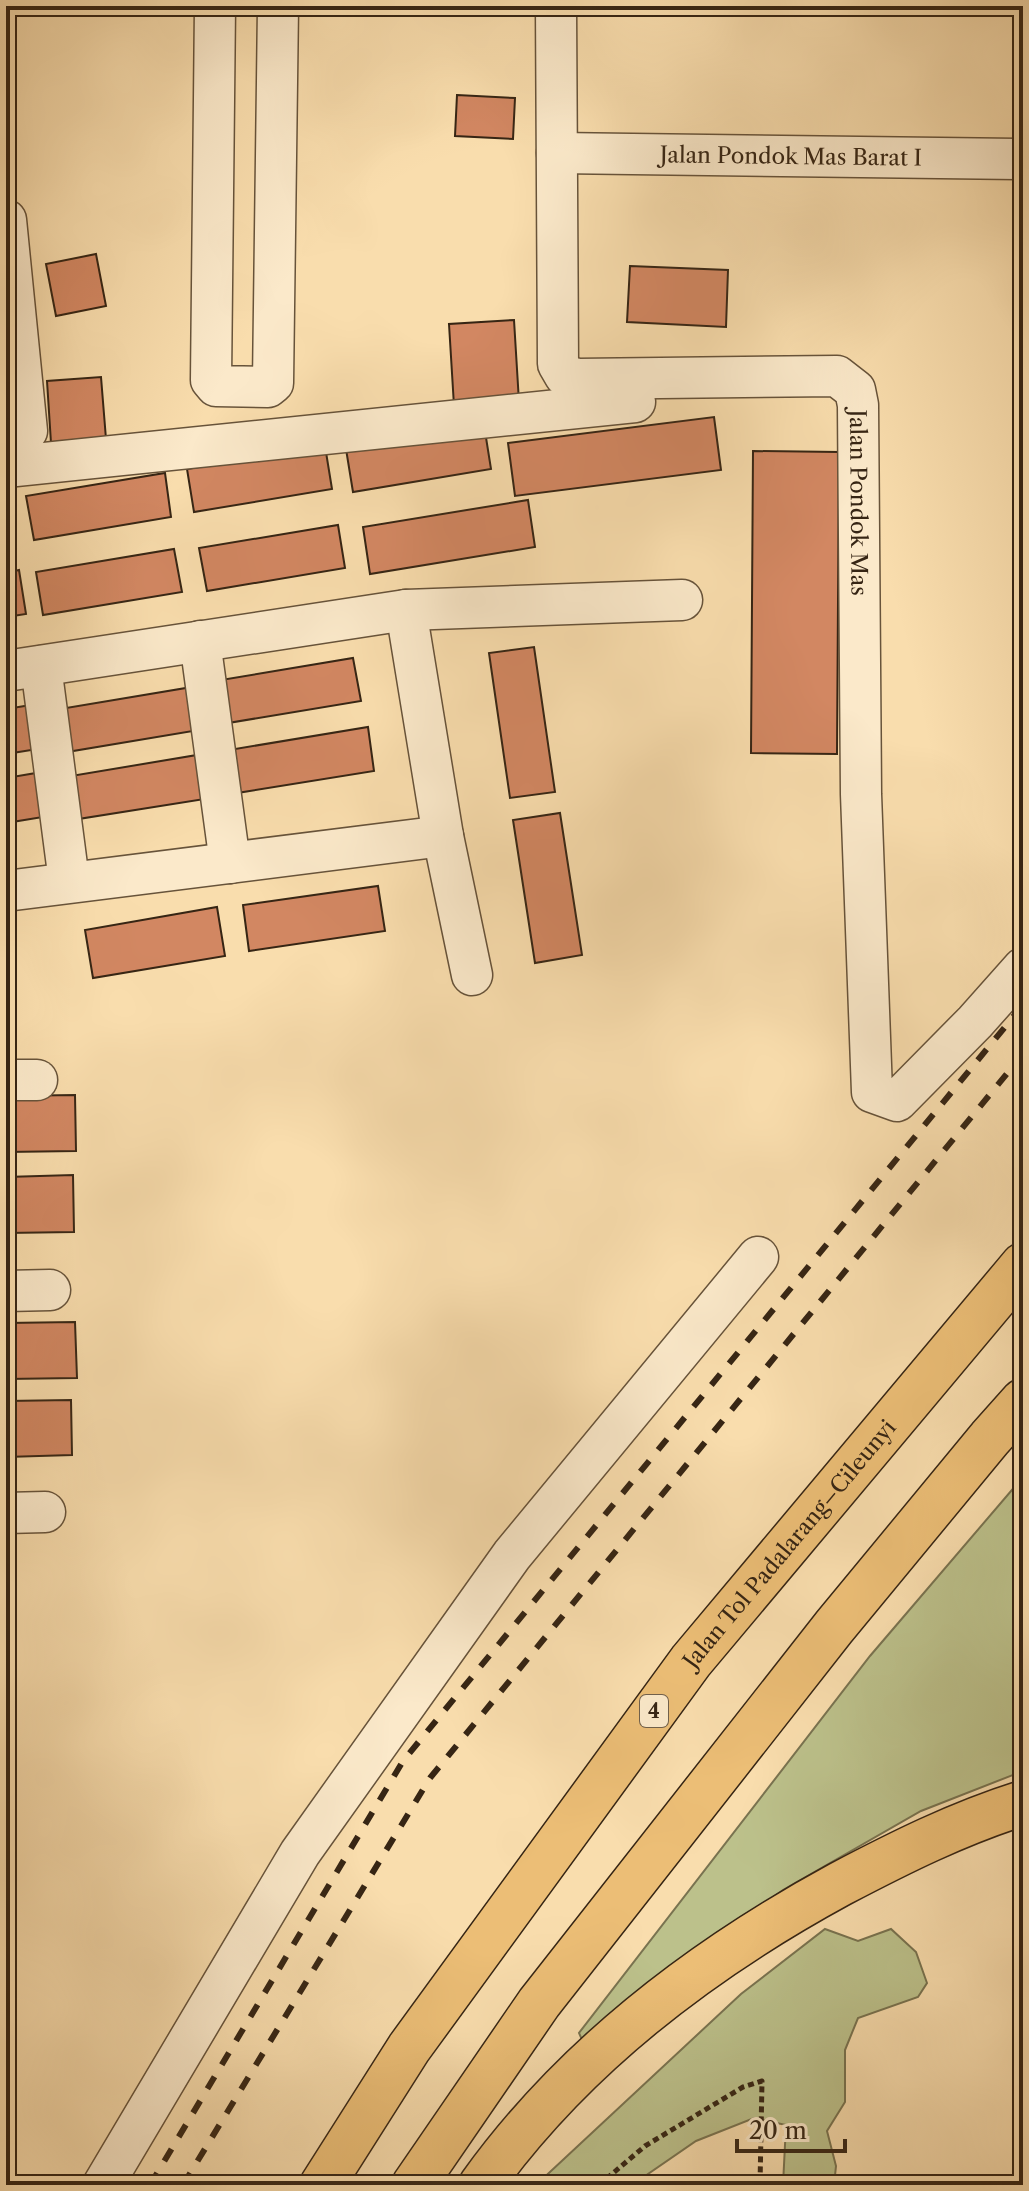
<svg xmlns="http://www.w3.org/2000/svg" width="1029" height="2191" font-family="'Libre Caslon Text',serif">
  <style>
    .green { fill: #bcc18b; stroke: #797350; stroke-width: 2 }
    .building { fill: #d28762; stroke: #362514; stroke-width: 2 }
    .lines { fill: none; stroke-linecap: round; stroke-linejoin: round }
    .street-casing { stroke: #67533a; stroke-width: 43 }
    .highway-casing { stroke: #362514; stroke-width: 47 }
    .path { stroke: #362514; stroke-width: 5; stroke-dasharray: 6 4; stroke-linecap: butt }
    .street { stroke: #fbe9ca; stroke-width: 40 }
    .highway { stroke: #ecbe76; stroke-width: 44 }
    .rail { stroke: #362514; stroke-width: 6; stroke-dasharray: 14 14; stroke-linecap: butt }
    .labels { text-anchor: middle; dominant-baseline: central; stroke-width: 6; stroke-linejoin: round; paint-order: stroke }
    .shield { fill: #fbe9ca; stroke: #71604b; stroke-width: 2 }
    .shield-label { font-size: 20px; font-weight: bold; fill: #362514 }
    .street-label { font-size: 22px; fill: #362514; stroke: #fbe9ca }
  </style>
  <rect width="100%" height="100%" fill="#f9ddad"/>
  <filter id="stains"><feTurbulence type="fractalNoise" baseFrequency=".0025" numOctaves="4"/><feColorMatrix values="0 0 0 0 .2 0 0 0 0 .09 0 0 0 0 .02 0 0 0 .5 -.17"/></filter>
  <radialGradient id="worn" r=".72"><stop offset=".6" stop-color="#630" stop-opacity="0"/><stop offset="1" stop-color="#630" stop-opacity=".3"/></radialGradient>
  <!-- green -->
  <path class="green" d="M1023 1477V1771L921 1811 783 1890 656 1980 582 2040 579 2033 870 1656Z
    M825 1929 858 1941 891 1929 916 1952 927 1983 918 1997 858 2018 845 2050V2102L827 2131 836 2166 834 2185H783L786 2125 754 2118 696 2141 632 2185H536L741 1994Z"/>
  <!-- building -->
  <path class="building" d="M457 95 515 98 513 139 455 136Z
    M96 254 106 306 56 316 46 264Z
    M630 266 728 270 726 327 627 322Z
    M514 320 519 402 454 406 449 324Z
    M101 377 106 439 51 443 47 381Z
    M714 417 721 470 515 496 508 443Z
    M484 425 491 469 353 492 346 449Z
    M325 446 332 489 194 512 187 469Z
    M753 451 839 452 837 754 751 753Z
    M165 473 171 517 34 540 26 496Z
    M6 494 13 536 6 537Z
    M528 500 535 547 370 574 363 527Z
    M338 525 345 568 207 591 199 548Z
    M174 549 182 592 43 615 36 572Z
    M19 570 26 614 6 617V573Z
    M534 647 555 792 510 798 489 653Z
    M353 658 361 701 222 724 215 681Z
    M192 687 199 730 61 753 54 710Z
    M37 704 44 748 6 754V709Z
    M368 727 374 771 237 793 229 750Z
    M203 754 211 798 72 820 65 777Z
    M42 772 49 816 6 823V778Z
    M560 813 582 955 535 963 513 820Z
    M378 886 385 931 249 951 243 905Z
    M217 907 225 956 93 978 85 930Z
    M75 1095 76 1151 6 1152V1096Z
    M73 1175 74 1232 6 1233V1177Z
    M75 1322 77 1378 6 1379V1323Z
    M71 1400 72 1455 6 1457V1401Z"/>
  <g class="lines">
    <defs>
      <g id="street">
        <path d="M215 6 211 380 216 386 268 387 273 383 278 6"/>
        <path id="s1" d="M556 6 558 364 565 376 578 379 837 376 855 390 858 405 861 794 872 1092 897 1101 975 1022 1023 968"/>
        <path id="s2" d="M557 153 1023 159"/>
        <path d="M6 220 27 431"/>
        <path d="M6 467 635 402"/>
        <path d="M406 610 443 836 472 975"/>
        <path d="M200 641 230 863"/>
        <path d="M41 666 69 881"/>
        <path d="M6 671 406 610 682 600"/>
        <path d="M6 891 443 836"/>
        <path d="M6 1080H37"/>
        <path d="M6 1291 50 1290"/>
        <path d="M6 1513 45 1512"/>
        <path d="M103 2185 300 1853 512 1555 758 1257"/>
      </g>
      <g id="highway">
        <path id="s3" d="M322 2185 409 2048 691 1661 1023 1265"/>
        <path d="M414 2185 539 2003 834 1627 990 1438 1023 1401"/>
        <path d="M481 2185C573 2057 702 1959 840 1884 901 1852 957 1824 1023 1803"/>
      </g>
    </defs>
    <!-- street casing -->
    <use href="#street" class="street-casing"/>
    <!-- highway casing -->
    <use href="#highway" class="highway-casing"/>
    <!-- path -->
    <path class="path" d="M599 2185 645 2146 743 2087 762 2081 760 2185"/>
    <!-- street -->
    <use href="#street" class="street"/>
    <!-- highway -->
    <use href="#highway" class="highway"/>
    <!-- rail -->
    <path class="rail" d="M150 2185 403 1761 1023 1005
      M183 2185 430 1778 1023 1054"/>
  </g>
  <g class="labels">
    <!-- shield labels -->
    <rect class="shield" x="640" y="1695" width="28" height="32" rx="6"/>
    <g class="shield-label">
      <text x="654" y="1711">4</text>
    </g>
    <!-- street labels -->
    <g class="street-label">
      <text stroke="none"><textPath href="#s2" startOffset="234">Jalan Pondok Mas Barat I</textPath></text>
      <text stroke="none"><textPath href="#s1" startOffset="780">Jalan Pondok Mas</textPath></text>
      <text stroke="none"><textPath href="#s3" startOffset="794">Jalan Tol Padalarang–Cileunyi</textPath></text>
    </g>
  </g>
  <!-- margin -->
  <rect width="1029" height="2191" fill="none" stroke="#f9ddad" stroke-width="32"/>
  <rect x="8" y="8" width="1013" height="2175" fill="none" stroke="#362514" stroke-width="4"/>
  <rect x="16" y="16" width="997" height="2159" fill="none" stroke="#362514" stroke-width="2"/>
  <!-- scale -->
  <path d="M737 2139v12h108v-12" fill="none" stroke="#362514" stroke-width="4"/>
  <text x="749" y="2139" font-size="24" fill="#362514" stroke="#fbe9ca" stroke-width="6" paint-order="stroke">20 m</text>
  <rect width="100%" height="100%" filter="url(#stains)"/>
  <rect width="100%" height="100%" fill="url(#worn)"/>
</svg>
